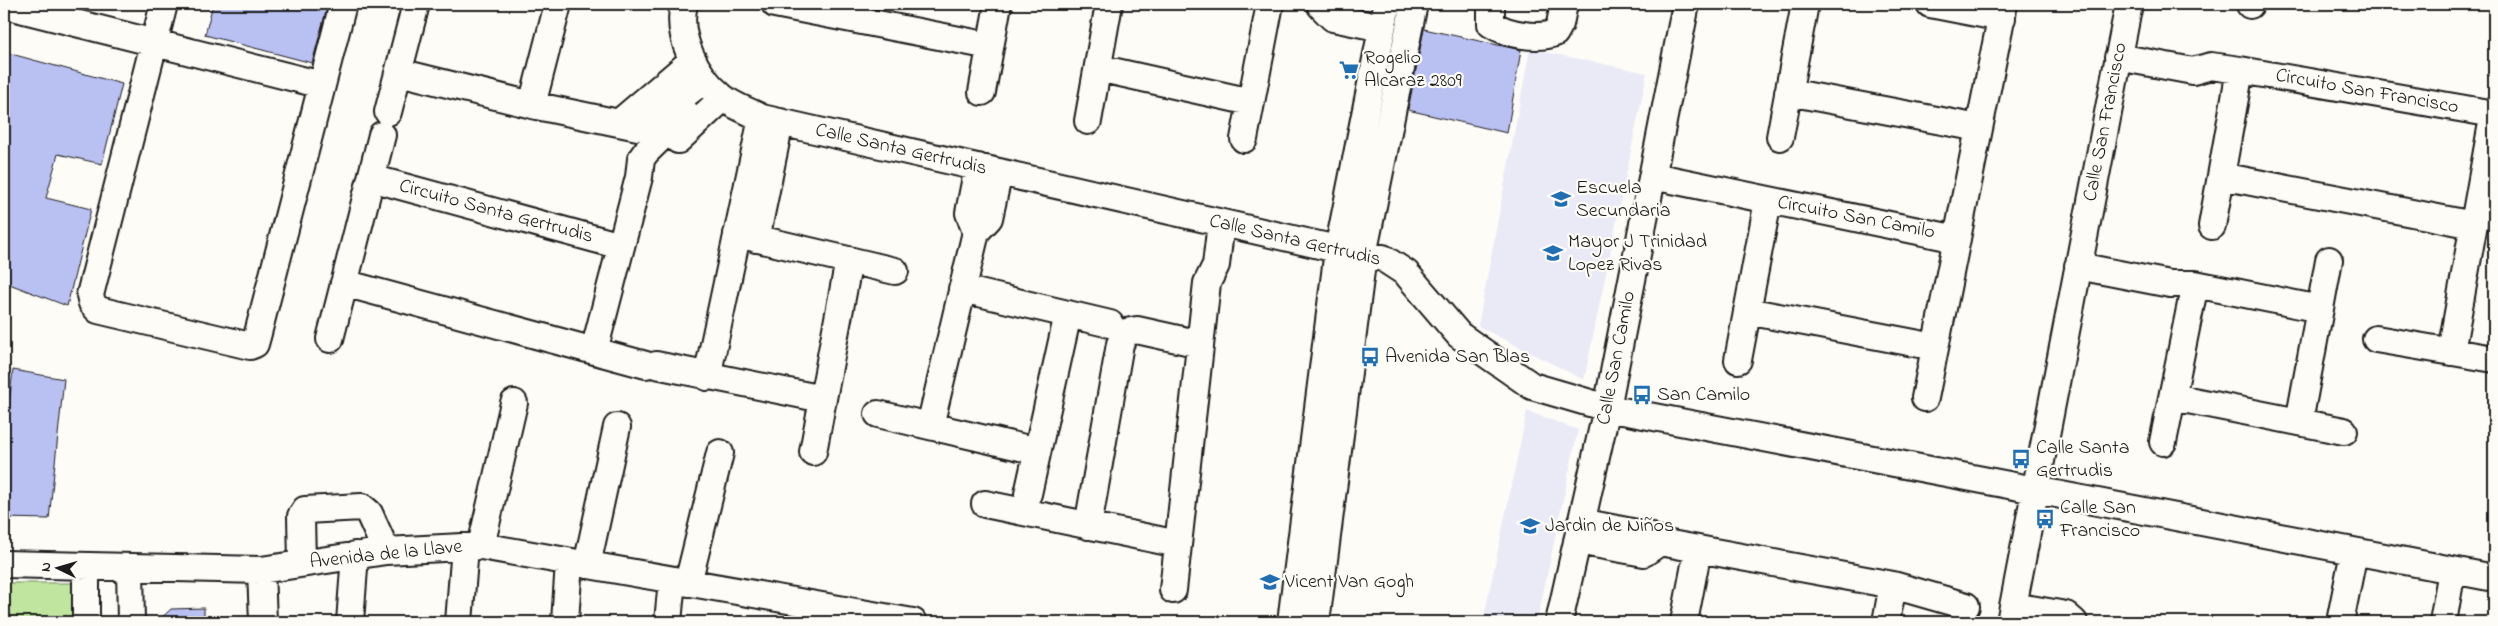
<svg xmlns="http://www.w3.org/2000/svg" width="2498" height="626" font-family="'Indie Flower',sans-serif">
  <style>
    .built { fill: #e9eaf6 }
    .park { fill: #bfe59f; stroke: #6e805e }
    .building { fill: #b9c0f2; stroke: #1c1c1c }
    .lines { fill: none; stroke-linecap: round; stroke-linejoin: round }
    .minor-casing { stroke: #1c1c1c; stroke-width: 30 }
    .minor { stroke: #fdfcf7; stroke-width: 26 }
    .labels { text-anchor: middle; dominant-baseline: central; stroke-width: 4.5; stroke-linejoin: round; paint-order: stroke }
    .poi-label { font-size: 20px; fill: #1c1c1c; stroke: #fdfcf7; text-anchor: start }
    .street-label { font-size: 20px; fill: #1c1c1c; stroke: #fdfcf7 }
  </style>
  <rect width="100%" height="100%" fill="#fdfcf7"/>
  <filter id="ink" filterUnits="userSpaceOnUse"><feTurbulence type="fractalNoise" baseFrequency=".02" numOctaves="2"/><feDisplacementMap in="SourceGraphic" scale="10" xChannelSelector="R" yChannelSelector="G"/><feConvolveMatrix kernelMatrix="1 2 1 2 8 2 1 2 1" color-interpolation-filters="sRGB"/></filter>
  <g filter="url(#ink)">
    <!-- built -->
    <path class="built" d="M1530 49 1647 73 1584 380 1478 326Z
      M1527 411 1578 430 1537 622H1483Z"/>
    <!-- park -->
    <path class="park" d="M4 583H76V622H4Z"/>
    <!-- building -->
    <path class="building" d="M213 4H328L312 63 205 35Z
      M1424 29 1521 50 1507 133 1408 110Z
      M4 52 122 84 102 164 58 154 46 198 91 209 67 306 4 282Z
      M13 370 64 379 49 519 4 518V419L7 420Z
      M204 608V622H157L171 609Z"/>
    <g class="lines">
      <defs>
        <path id="minor" d="M164 4 90 295 92 303 98 310 250 346 255 344 257 337 343 4
          M684 4C676 36 696 76 721 96 732 106 749 111 762 118L1363 255 1383 258 1406 273 1459 335 1532 386 1607 408 2494 578
          M775 4 990 46
          M1491 4V24C1507 34 1537 40 1555 33L1560 24 1564 4
          M1930 4 2002 18
          M4 5 322 85
          M2250 5V4
          M1321 6 1333 18 1382 28
          M2118 57 2193 71 2211 66 2240 70 2494 114
          M1098 68 1251 102
          M399 72 532 105 638 127 646 125 705 79
          M982 92 998 4
          M1788 92 1979 128
          M532 105 558 4
          M388 112 416 4
          M1088 121 1109 4
          M620 122 693 60
          M1780 137 1805 4
          M1244 139 1270 4
          M678 140 723 98
          M1653 176 1957 239
          M2221 176 2474 225
          M371 178 621 246
          M2212 226 2240 70
          M976 232 969 213 978 167
          M737 234 895 271
          M756 239 780 122
          M2078 266 2170 284H2195L2320 309
          M344 283 646 365
          M962 289 1110 324
          M1747 311 1935 347
          M330 339 382 135
          M2376 339 2494 359
          M594 351 639 177 641 159 646 152 686 113
          M2451 352 2494 112
          M1738 360 1768 201
          M656 365 823 399
          M707 377 762 118
          M2173 397 2344 431
          M1925 398 2004 4
          M878 414 1037 451
          M2299 422 2329 260
          M930 426 976 232 989 218 999 172
          M2163 442 2195 284
          M813 452 849 260
          M1028 494 1068 314
          M985 504 1178 544
          M1581 522 1647 535 1660 542 1893 585 1966 606
          M1088 526 1120 344 1126 332 1137 330 1200 344
          M1577 541 1644 553 1660 542
          M481 546 514 403
          M302 563 301 516 305 510 362 507 369 513 386 551
          M4 564 261 570 386 551 481 546 913 622
          M587 565 617 427
          M130 567 131 622
          M261 570 263 622
          M688 583 720 453
          M1173 590 1207 283 1216 265 1221 223
          M2013 606 2066 615 2074 622
          M86 622V566
          M350 622 355 555
          M459 622 465 547
          M565 622 569 562
          M668 622 672 580
          M1291 622 1338 250 1387 4
          M1316 622 1363 255 1414 4
          M1559 622 1607 408 1686 4
          M1684 622 1698 549
          M1886 622 1893 585
          M2010 622 2129 4
          M2340 622 2354 552
          M2443 622 2452 570"/>
      </defs>
      <!-- minor casing -->
      <use href="#minor" class="minor-casing"/>
      <!-- minor -->
      <use href="#minor" class="minor"/>
    </g>
  </g>
  <!-- icons -->
  <defs>
    <symbol id="supermarket-bare" viewBox="-9 -9 18 18"><path d="M-6-5.5h2.5l.6 2H6L4.5 2H-2.5L-4.4-4H-6ZM-1.5 3.2a1.3 1.3 0 1 0 .1 0ZM3 3.2a1.3 1.3 0 1 0 .1 0Z" fill="#1f6fb2" stroke="#fdfcf7" stroke-width="2.5" paint-order="stroke"/></symbol>
    <symbol id="school-bare" viewBox="-9 -9 18 18"><path d="M0-5L7-2L0 1L-7-2ZM-4 1L0 2.5L4 1V4Q0 6-4 4Z" fill="#1f6fb2" stroke="#fdfcf7" stroke-width="2.5" paint-order="stroke"/></symbol>
    <symbol id="bus-bare" viewBox="-9 -9 18 18"><path d="M-5-6H5V4H4V6H2V4H-2V6H-4V4H-5ZM-3.5-4V0h7V-4ZM-3.5 1.2v1.5H-2V1.2ZM2 1.2v1.5H3.5V1.2Z" fill="#1f6fb2" stroke="#fdfcf7" stroke-width="2.5" paint-order="stroke"/></symbol>
  </defs>
  <g fill-rule="evenodd">
    <use href="#supermarket-bare" x="1335" y="56" width="28" height="28"/>
    <use href="#school-bare" x="1547" y="185" width="28" height="28"/>
    <use href="#school-bare" x="1539" y="239" width="28" height="28"/>
    <use href="#bus-bare" x="1356" y="343" width="28" height="28"/>
    <use href="#bus-bare" x="1628" y="381" width="28" height="28"/>
    <use href="#bus-bare" x="2007" y="445" width="28" height="28"/>
    <use href="#bus-bare" x="2031" y="505" width="28" height="28"/>
    <use href="#school-bare" x="1516" y="512" width="28" height="28"/>
    <use href="#school-bare" x="1256" y="568" width="28" height="28"/>
  </g>
  <g class="labels">
    <!-- poi labels -->
    <g class="poi-label">
      <text x="1364" y="58">Rogelio<tspan x="1364" dy="23">Alcaraz 2809</tspan></text>
      <text x="1576" y="188">Escuela<tspan x="1576" dy="23">Secundaria</tspan></text>
      <text x="1568" y="242">Mayor J Trinidad<tspan x="1568" dy="23">Lopez Rivas</tspan></text>
      <text x="1385" y="357">Avenida San Blas</text>
      <text x="1657" y="395">San Camilo</text>
      <text x="2036" y="448">Calle Santa<tspan x="2036" dy="23">Gertrudis</tspan></text>
      <text x="2060" y="508">Calle San<tspan x="2060" dy="23">Francisco</tspan></text>
      <text x="1545" y="526">Jardin de Niños</text>
      <text x="1285" y="582">Vicent Van Gogh</text>
    </g>
    <!-- street labels -->
    <g class="street-label">
      <text transform="translate(2367 92) rotate(10)">Circuito San Francisco</text>
      <text transform="translate(2106 122) rotate(-79)">Calle San Francisco</text>
      <text transform="translate(901 150) rotate(13)">Calle Santa Gertrudis</text>
      <text transform="translate(496 212) rotate(15)">Circuito Santa Gertrudis</text>
      <text transform="translate(1856 218) rotate(11)">Circuito San Camilo</text>
      <text transform="translate(1295 241) rotate(13)">Calle Santa Gertrudis</text>
      <text transform="translate(1617 358) rotate(-79)">Calle San Camilo</text>
      <text transform="translate(386 555) rotate(-6)">Avenida de la Llave</text>
    </g>
  </g>
  <!-- margin -->
  <rect width="2498" height="626" fill="none" stroke="#fdfcf7" stroke-width="20"/>
  <rect x="10" y="10" width="2478" height="606" fill="none" stroke="#1c1c1c" stroke-width="2" filter="url(#ink)"/>
  <!-- north arrow -->
  <g transform="translate(58 568) rotate(275)" stroke="#fdfcf7" stroke-width="4" paint-order="stroke">
  <path d="M0-4L9 19L0 12L-9 19Z" fill="#1c1c1c"/>
  <text y="-8" font-size="14" font-weight="bold" text-anchor="middle" fill="#1c1c1c">N</text>
  </g>
</svg>
